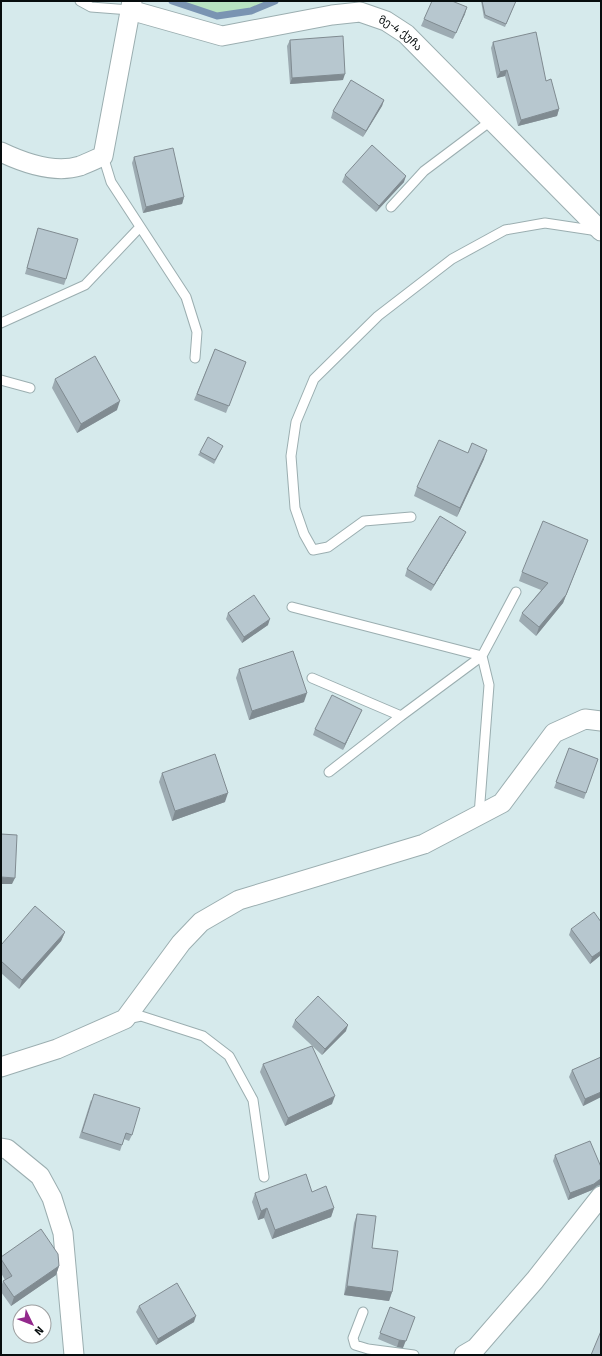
<svg xmlns="http://www.w3.org/2000/svg" width="602" height="1356" font-family="'Fira Sans','Noto Sans Georgian',sans-serif">
  <style>
    .green { fill: #b8e3c1 }
    .lines { fill: none; stroke-linecap: round; stroke-linejoin: round }
    .stream { stroke: #7a94b2; stroke-width: 7 }
    .service-casing { stroke: #9baeb0; stroke-width: 11 }
    .minor-casing { stroke: #9baeb0; stroke-width: 21 }
    .service { stroke: #fff; stroke-width: 9 }
    .minor { stroke: #fff; stroke-width: 19 }
    .wall { fill: #9dabb2 }
    .shaded-wall { fill: #808b91 }
    .building { fill: #b7c7cf; stroke: #808b91 }
    .labels { text-anchor: middle; dominant-baseline: central; stroke-width: 3.5; stroke-linejoin: round; paint-order: stroke }
    .street-label { font-size: 11px; fill: #070d0e; stroke: #fff }
  </style>
  <rect width="100%" height="100%" fill="#d6eaec"/>
  <!-- green -->
  <path class="green" d="M171 1H275L251 11 217 16Z"/>
  <g class="lines">
    <!-- stream -->
    <path class="stream" d="M172 1 217 16 251 11 275 1"/>
    <defs>
      <path id="service" d="M80 1 91 7 130 10
        M103 156 111 182 186 297 197 332 195 358
        M391 207 424 171 492 120
        M1 323 85 285 140 227
        M1 380 30 388
        M411 517 364 521 328 547 313 550 304 534 295 508 291 456 296 422 314 379 378 316 452 259 505 230 545 223 598 231
        M292 607 482 656 516 592
        M312 678 401 716
        M329 772 401 716 482 656 489 685 479 815
        M127 1019 141 1016 203 1036 229 1056 253 1100 264 1177
        M363 1312 353 1338 355 1345 368 1349 414 1355"/>
      <g id="minor">
        <path id="s1" d="M130 10 222 36 332 15 360 12 386 21 406 34 601 231"/>
        <path d="M1 152C24 163 54 174 80 166 88 163 96 159 103 156L132 1"/>
        <path d="M1 1067 57 1049 125 1019 181 943 201 922 239 900 424 844 502 803 554 733 585 719 601 721"/>
        <path d="M1 1148 7 1149 40 1176 52 1198 63 1233 74 1355"/>
        <path d="M464 1355 476 1348 535 1280 601 1196"/>
      </g>
    </defs>
    <!-- service casing -->
    <use href="#service" class="service-casing"/>
    <!-- minor casing -->
    <use href="#minor" class="minor-casing"/>
    <!-- service -->
    <use href="#service" class="service"/>
    <!-- minor -->
    <use href="#minor" class="minor"/>
  </g>
  <!-- wall -->
  <path class="wall" d="M481 1H516L505 27 484 18Z
    M465 14 453 39 421 26 424 19Z
    M290 40 343 80 290 84 287 46Z
    M493 42 546 81 559 109 557 116 518 126 505 76 497 78 491 48Z
    M384 100 382 106 363 137 331 118 333 111Z
    M134 157 184 197 182 204 143 213 132 163Z
    M345 175 404 182 376 212 342 182Z
    M38 228 66 279 64 285 25 274Z
    M215 349 246 362 226 413 194 400Z
    M55 379 117 410 77 433 52 388Z
    M223 446 214 464 198 455 200 452Z
    M468 453 484 459 457 517 414 496 417 487Z
    M463 538 431 591 405 576 407 569Z
    M588 540 563 603 536 636 519 621 522 613 541 590 519 581 522 572Z
    M228 613 268 625 242 643 226 619Z
    M239 669 304 702 249 720 236 678Z
    M362 710 359 716 343 750 313 735 315 729Z
    M569 748 598 759 584 799 554 788Z
    M162 773 225 802 172 821 159 782Z
    M601 922V955L590 964 569 935 571 929Z
    M65 932 61 941 19 989 1 973V945Z
    M295 1020 346 1031 322 1055 292 1027Z
    M601 1057V1097L583 1106 569 1077 572 1070Z
    M263 1064 332 1104 285 1126 260 1072Z
    M91 1100 132 1135 129 1141 124 1139 120 1151 79 1138Z
    M555 1155 597 1186 592 1190 568 1200 553 1161Z
    M312 1192 334 1208 331 1217 272 1239 264 1218 258 1220 252 1202 255 1193Z
    M357 1214 372 1248 392 1292 389 1301 344 1295 354 1223Z
    M1 1257 59 1266 56 1275 11 1306 1 1292V1287L3 1281 5 1280 1 1273Z
    M139 1306 194 1322 156 1345 136 1312Z
    M390 1307 403 1348 397 1347 378 1339Z"/>
  <!-- shaded-wall -->
  <path class="shaded-wall" d="M467 7 465 14 453 39 456 33Z
    M507 70 505 76 497 78 500 72Z
    M345 74 343 80 290 84 292 78Z
    M384 100 382 106 363 137 366 131Z
    M559 109 557 116 518 126 521 120Z
    M406 176 404 182 376 212 379 206Z
    M184 197 182 204 143 213 146 207Z
    M120 401 117 410 77 433 81 424Z
    M487 450 484 459 457 517 460 508Z
    M466 532 463 538 431 591 434 585Z
    M588 540 563 603 536 636 539 627Z
    M270 619 268 625 242 643 244 637Z
    M307 693 304 702 249 720 252 711Z
    M362 710 359 716 343 750 345 744Z
    M228 793 225 802 172 821 175 811Z
    M1 877 15 878 12 884H1Z
    M65 932 61 941 19 989 22 980Z
    M601 951V955L590 964 592 957Z
    M348 1025 346 1031 322 1055 325 1049Z
    M601 1092V1097L583 1106 585 1099Z
    M335 1096 332 1104 285 1126 288 1118Z
    M601 1179V1185L597 1186 592 1190 568 1200 570 1193 599 1180Z
    M267 1208 264 1218 258 1220 261 1211Z
    M334 1208 331 1217 272 1239 275 1230Z
    M59 1266 56 1275 11 1306 14 1297Z
    M347 1286 392 1292 389 1301 344 1295Z
    M196 1316 194 1322 156 1345 158 1339Z
    M415 1317 403 1348 397 1347 399 1340Z"/>
  <!-- building -->
  <path class="building" d="M432 1H452L467 7 456 33 424 19Z
    M482 1H516L506 24 485 15Z
    M536 32 546 81 551 79 559 109 521 120 507 70 500 72 493 42Z
    M343 36 345 74 292 78 290 40Z
    M351 80 384 100 366 131 333 111Z
    M372 145 406 176 379 206 345 175Z
    M173 148 184 197 146 207 134 157Z
    M38 228 78 239 66 279 27 268Z
    M215 349 246 362 229 406 197 394Z
    M95 356 120 401 81 424 55 379Z
    M208 437 223 446 215 460 200 452Z
    M439 440 468 453 472 443 487 450 460 508 417 487Z
    M440 516 466 532 434 585 407 569Z
    M543 521 588 540 566 595 539 627 522 613 548 583 522 572Z
    M254 595 270 619 244 637 228 613Z
    M293 651 307 693 252 711 239 669Z
    M332 695 362 710 345 744 315 729Z
    M569 748 598 759 586 793 556 782Z
    M215 754 228 793 175 811 162 773Z
    M1 834 17 835 15 878 1 877Z
    M35 906 65 932 22 980 1 961V945Z
    M594 912 601 922V951L592 957 571 929Z
    M318 996 348 1025 325 1049 295 1020Z
    M312 1046 335 1096 288 1118 263 1064Z
    M601 1057V1092L585 1099 572 1070Z
    M94 1094 140 1108 132 1135 126 1133 122 1145 82 1132Z
    M590 1141 601 1167V1179L599 1180 594 1184 570 1193 555 1155Z
    M306 1174 312 1192 326 1186 334 1208 275 1230 267 1208 261 1211 255 1193Z
    M357 1214 376 1216 372 1248 398 1251 392 1292 347 1286Z
    M41 1229 58 1254 59 1266 14 1297 3 1281 12 1276 1 1259V1257Z
    M177 1283 196 1316 158 1339 139 1306Z
    M390 1307 415 1317 406 1341 399 1340 380 1333Z
    M601 1331V1355H591Z"/>
  <g class="labels">
    <!-- street labels -->
    <g class="street-label">
      <text stroke="none"><textPath href="#s1" startOffset="282">მე-4 ქუჩა</textPath></text>
    </g>
  </g>
  <!-- border -->
  <rect width="602" height="1356" fill="none" stroke="#070d0e" stroke-width="4"/>
  <!-- north arrow -->
  <g transform="translate(32 1324) rotate(133)"><circle r="19" fill="#ffffff" stroke="#9c9e9f"/>
  <path d="M0-3L7 15L0 10L-7 15Z" fill="#93298c"/>
  <text y="-6" font-size="11" font-weight="bold" text-anchor="middle" fill="#070d0e">N</text>
  </g>
</svg>
